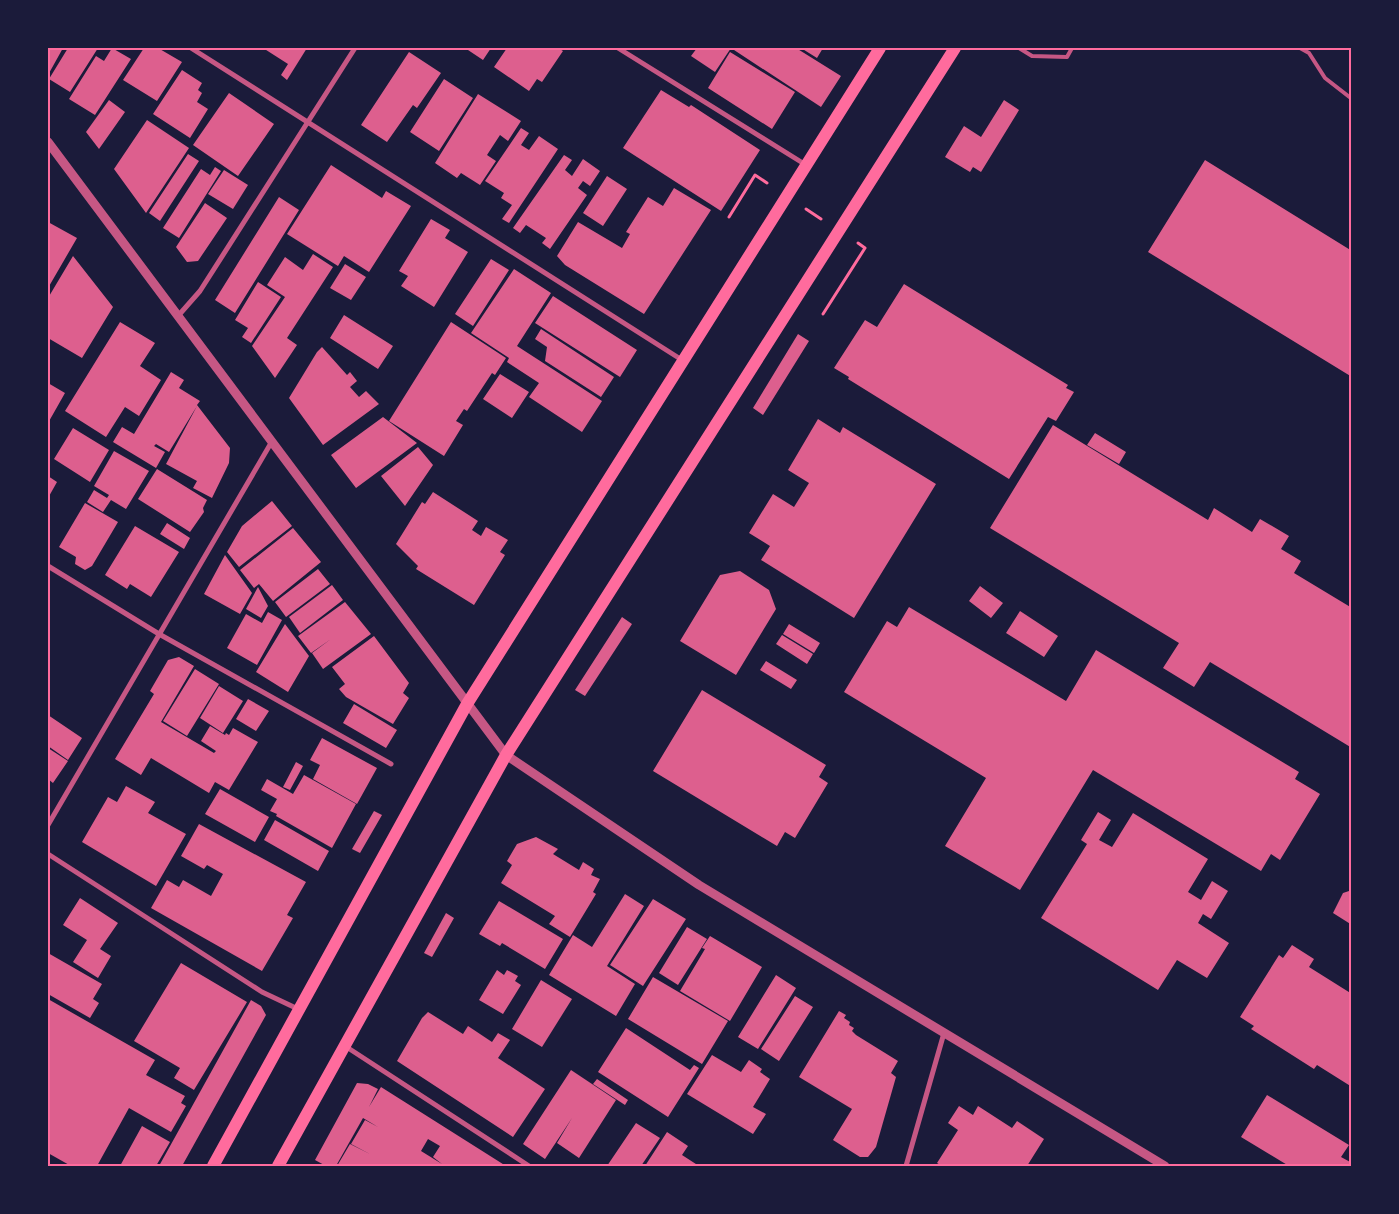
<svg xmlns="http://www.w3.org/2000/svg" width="1399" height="1214" font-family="'Times New Roman',serif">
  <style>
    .building { fill: #dd5f8e; fill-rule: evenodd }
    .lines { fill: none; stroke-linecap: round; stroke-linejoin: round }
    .path { stroke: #ff6b9d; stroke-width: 3 }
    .service { stroke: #c65784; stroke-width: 4 }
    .minor { stroke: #c65784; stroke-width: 5 }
    .tertiary { stroke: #c65784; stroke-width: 9 }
    .primary { stroke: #ff6b9d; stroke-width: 12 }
    .neatline { fill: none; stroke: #ff6b9d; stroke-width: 2 }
  </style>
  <rect width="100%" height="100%" fill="#1b1b3a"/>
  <!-- building -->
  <path class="building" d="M48 48H63L48 75Z
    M68 48H98L70 92 49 79Z
    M112 48 131 59 95 115 69 99 96 56 104 61Z
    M144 48H158L182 62 157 101 123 80Z
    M263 48H307L287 80 281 75 288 64Z
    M465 48H491L483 60Z
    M507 48H558L563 51 542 82 537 79 529 91 494 67Z
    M697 48H796L841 76 821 107 731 48 715 72 691 56Z
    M801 48H823L817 58Z
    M409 52 441 73 417 108 413 105 387 142 361 125Z
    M730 52 795 92 772 129 708 88Z
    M182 70 202 83 198 90 202 93 197 102 208 109 190 138 153 114Z
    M444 79 473 98 439 151 410 132Z
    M661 90 689 107 691 105 760 150 721 211 623 148Z
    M229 93 274 124 238 176 193 145Z
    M478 94 521 121 508 141 500 135 487 155 496 161 480 185 461 173 457 178 435 163Z
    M109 100 125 112 99 149 86 132Z
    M1004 100 1019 110 981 172 973 167 970 172 945 157 964 126 981 137Z
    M147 120 189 148 146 213 114 169Z
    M521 128 529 133 521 145 529 150 539 136 558 149 509 223 502 219 512 205 501 198 504 193 485 181Z
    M188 154 199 161 160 221 149 213Z
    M564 155 572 160 565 170 572 176 583 159 600 171 590 186 583 181 578 188 587 195 550 249 542 243 546 238 526 225 520 233 513 228Z
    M1205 160 1352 251V377L1148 252Z
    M331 165 382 198 386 191 411 206 369 272 344 256 338 266 287 234Z
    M215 167 221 171 179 238 163 228 201 169 210 175Z
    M224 170 248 185 233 209 208 194Z
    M607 176 627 189 603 226 583 213Z
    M674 188 711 210 644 314 565 265 557 256 578 222 622 248 630 234 626 232 648 197 663 206Z
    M279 197 299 210 235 313 215 300Z
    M205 203 227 218 198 261 187 262 176 247Z
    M431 219 450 230 445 238 468 252 434 307 401 286 408 276 399 271Z
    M48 222 77 238 48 288Z
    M313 254 333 267 287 338 297 345 275 378 252 346 285 297 267 285 285 257 303 270Z
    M73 256 113 307 82 358 48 338V298Z
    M491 259 509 270 473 326 455 314Z
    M345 264 366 277 351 300 330 288Z
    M514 269 551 293 517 346 602 401 582 432 529 397 539 383 507 362 509 358 471 333Z
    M258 282 281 297 251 343 242 337 248 328 235 320Z
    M904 284 1068 385 1066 388 1074 392 1056 421 1048 417 1009 479 848 379 849 377 834 368 865 320 877 327Z
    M553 296 637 350 620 377 535 323Z
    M344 315 393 346 378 369 330 338Z
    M120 322 155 343 140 366 161 380 139 416 125 407 106 437 65 411Z
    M451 322 506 358 495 375 492 373 467 411 464 409 456 421 463 425 444 456 389 421Z
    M541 329 614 377 601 397 545 361 547 347 535 339Z
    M798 334 809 341 763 415 753 408Z
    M322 347 347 375 350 372 357 381 350 387 359 397 366 391 379 404 323 445 289 398 317 352Z
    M171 372 184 380 179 388 200 401 197 405 230 448 229 463 212 498 193 488 197 481 166 464 197 406 169 452 156 444 154 446 165 452 156 468 113 442 122 427 134 434Z
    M500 374 529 392 512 418 483 399Z
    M48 383 65 393 48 423Z
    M383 417 417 443 356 488 331 455Z
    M818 419 840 433 843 427 936 484 854 618 761 560 770 546 749 533 773 494 794 507 809 483 788 470Z
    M1053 425 1208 520 1214 508 1252 532 1260 519 1289 536 1281 549 1301 561 1294 573 1352 608V748L1210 662 1194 687 1163 668 1179 643 990 528Z
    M73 428 109 450 90 482 54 459Z
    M1095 433 1126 452 1119 464 1087 445Z
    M418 447 433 465 405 506 381 476Z
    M114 451 149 471 126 509 111 500 103 512 87 502 94 490 107 498 109 495 94 486Z
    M157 469 207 500 203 508 204 512 190 532 138 499Z
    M48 476 57 482 48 498Z
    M433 492 478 521 472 530 481 536 486 527 508 540 500 552 505 555 474 605 416 569 418 566 396 544 422 502 425 504Z
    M272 501 292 526 239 567 227 552 242 526Z
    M85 503 118 522 92 566 85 570 75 564 76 557 59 547Z
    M167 523 190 538 184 549 160 534Z
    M135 526 179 552 151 597 130 584 127 589 105 575Z
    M293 528 321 562 273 601 259 584 254 588 240 570Z
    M225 555 252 593 240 614 204 594Z
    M318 569 330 584 286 617 275 602Z
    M740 571 769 590 776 609 736 675 680 641 720 575Z
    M332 585 343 600 300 633 289 617Z
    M980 586 1003 603 991 618 969 601Z
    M258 587 268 606 261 618 246 609Z
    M345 602 371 634 323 669 312 653 331 639 311 653 298 636Z
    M909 607 1066 701 1096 650 1299 772 1295 779 1320 794 1280 860 1271 854 1261 871 1093 770 1020 890 945 846 986 778 844 692 887 621 897 627Z
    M1020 611 1058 636 1044 657 1006 633Z
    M268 612 282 620 257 665 227 648 246 614 262 623Z
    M622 617 632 624 585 696 575 690Z
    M285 624 309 656 288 692 256 672Z
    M789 624 820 643 814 653 783 634Z
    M782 635 813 654 807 664 776 644Z
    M374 636 409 683 403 693 409 698 393 724 346 697 339 689 345 684 332 667Z
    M179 657 194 666 161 722 214 753 216 751 201 741 210 726 225 735 226 733 229 735 233 728 258 742 229 790 215 782 209 793 151 758 141 775 115 759 154 694 150 691 168 660Z
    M766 661 797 680 791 689 760 670Z
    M195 669 219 684 187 736 163 721Z
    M219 686 243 701 223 733 200 718Z
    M702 690 826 765 819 777 828 783 795 838 785 832 777 846 653 771Z
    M248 699 269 711 256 731 236 719Z
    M354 704 397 730 386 748 343 723Z
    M48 715 82 738 68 760 48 746Z
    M322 738 377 768 357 804 313 779 320 765 310 760Z
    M48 748 68 761 53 783 48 779Z
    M296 762 303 766 290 790 283 787Z
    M304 775 356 804 332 848 276 816 277 814 270 811 277 799 261 790 267 779 293 794Z
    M126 786 155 802 148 813 186 834 156 886 82 842 108 797 117 802Z
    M220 789 269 817 255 842 205 814Z
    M374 811 382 815 360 853 352 849Z
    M1098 812 1111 820 1099 840 1112 847 1133 813 1208 859 1188 892 1201 900 1212 881 1228 891 1211 919 1203 914 1198 923 1229 943 1207 978 1177 960 1158 990 1041 918 1087 844 1081 840Z
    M275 820 329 851 318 871 264 840Z
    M199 824 306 882 287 915 293 918 262 971 151 908 167 880 179 887 183 880 211 896 223 874 207 865 204 869 181 856Z
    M536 837 558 849 553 854 579 870 583 862 594 869 591 875 600 879 593 892 596 894 570 937 549 924 555 916 501 883 512 865 507 861 517 844Z
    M1352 890V925L1333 913 1343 893Z
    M625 894 644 906 607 966 635 984 616 1016 549 975 573 935 592 947Z
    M80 898 118 923 100 949 111 956 98 978 73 962 87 940 63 925Z
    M653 899 686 919 643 986 610 965Z
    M499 901 563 939 545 969 502 943 500 946 479 934Z
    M446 913 454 918 432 957 424 953Z
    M687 927 707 939 678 985 659 973Z
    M710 936 762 967 730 1021 680 991 705 949 702 948Z
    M1292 945 1314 959 1309 967 1352 994V1087L1317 1065 1314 1069 1251 1029 1254 1026 1240 1017 1279 955 1283 958Z
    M48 953 102 984 93 999 99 1003 90 1018 48 994Z
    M181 963 247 1002 194 1090 174 1078 180 1068 134 1041Z
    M497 970 504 975 507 970 518 976 515 981 521 985 503 1014 479 1000Z
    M776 975 796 988 758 1049 738 1037Z
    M653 977 728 1021 702 1064 628 1019Z
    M541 980 572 999 542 1047 512 1029Z
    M795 996 813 1007 779 1061 761 1049Z
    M48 999 155 1060 146 1075 185 1096 181 1103 186 1106 171 1132 129 1108 97 1166H71L48 1153Z
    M251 1000 261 1006 266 1015 182 1166H159Z
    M839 1011 846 1015 844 1018 850 1022 849 1025 854 1028 852 1031 856 1035 898 1061 891 1073 896 1077 876 1147 868 1157H860L833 1140 852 1109 799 1077Z
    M428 1012 463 1034 468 1026 492 1042 498 1033 510 1040 498 1058 545 1089 513 1137 397 1061 422 1018Z
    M626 1028 690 1070 694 1065 699 1068 668 1117 598 1072Z
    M712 1055 741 1072 749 1060 762 1069 760 1072 770 1079 753 1107 766 1114 753 1134 687 1094Z
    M571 1070 616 1100 579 1158 557 1143 572 1118 545 1159 523 1144Z
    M597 1079 628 1100 625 1105 593 1084Z
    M357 1083 368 1084 378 1089 369 1107 381 1087 506 1166H337L350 1144 370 1154 351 1144 365 1120 378 1127 363 1118 336 1166H326L315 1160ZM428 1139 440 1146 433 1157 442 1164 421 1151Z
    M1267 1095 1349 1145 1341 1157 1352 1163V1166H1342L1337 1164 1335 1166H1289L1241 1137Z
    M959 1106 973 1115 978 1106 1012 1128 1017 1121 1044 1139 1027 1166H942L937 1163 958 1130 948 1123Z
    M636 1123 660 1138 641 1166H607Z
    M142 1126 170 1142 156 1166H120Z
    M667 1132 688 1146 682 1155 699 1166H645Z"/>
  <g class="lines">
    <!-- path -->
    <path class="path" d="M806 209 821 219
      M729 217 755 175 767 183
      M823 314 865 248 858 243"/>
    <!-- service -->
    <path class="service" d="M1019 48 1032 56 1067 57 1072 48
      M1300 48 1309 53 1325 78 1352 99"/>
    <!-- minor -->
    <path class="minor" d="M191 48 682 360
      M618 48 806 165
      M178 316 200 291 355 48
      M48 566 159 634 391 764
      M48 825 271 443
      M48 854 262 992 298 1009
      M345 1046 529 1166
      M906 1166 944 1033"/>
    <!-- tertiary -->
    <path class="tertiary" d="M48 142 506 755 699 885 1165 1166"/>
    <!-- primary -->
    <path class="primary" d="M213 1166 467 704 880 48
      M278 1166 506 755 955 48"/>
  </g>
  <!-- border -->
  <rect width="1399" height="1214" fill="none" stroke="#1b1b3a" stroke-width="98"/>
  <rect x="49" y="49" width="1301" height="1116" class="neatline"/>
</svg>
